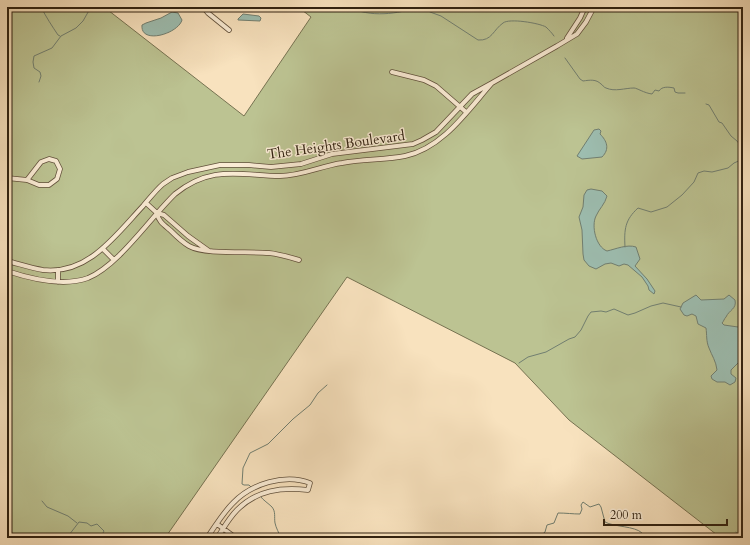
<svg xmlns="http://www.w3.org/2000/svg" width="750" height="545" font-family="Cardo,serif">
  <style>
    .green { fill: #bcc392; stroke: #767251 }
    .water { fill: #9dbeb1; stroke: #717f71 }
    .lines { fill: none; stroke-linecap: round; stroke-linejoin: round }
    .stream { stroke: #717f71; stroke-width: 1 }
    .minor-casing { stroke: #62513c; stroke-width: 5.5 }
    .secondary-casing { stroke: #302110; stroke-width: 8 }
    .minor { stroke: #faecd5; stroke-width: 4 }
    .secondary { stroke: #faecd5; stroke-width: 6 }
    .labels { text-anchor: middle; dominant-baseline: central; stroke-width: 3; stroke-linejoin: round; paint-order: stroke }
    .street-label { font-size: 14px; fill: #302110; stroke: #faecd5 }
  </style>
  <rect width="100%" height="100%" fill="#f8e2be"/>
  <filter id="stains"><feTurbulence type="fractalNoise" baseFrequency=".005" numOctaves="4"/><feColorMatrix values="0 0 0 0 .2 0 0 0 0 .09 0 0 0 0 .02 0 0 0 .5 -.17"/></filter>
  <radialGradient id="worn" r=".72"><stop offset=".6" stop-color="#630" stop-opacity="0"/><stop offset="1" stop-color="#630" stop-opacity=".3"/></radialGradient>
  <!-- green -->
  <path class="green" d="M12 7H104L244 116 311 17 298 7H743V538H721L569 420 515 363 347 277 165 538H7V14Z"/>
  <!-- water -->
  <path class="water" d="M172 12 178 13 182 20C178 34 140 45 142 25L146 23 161 18Z
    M243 14 259 16 261 18 260 21 238 20V19Z
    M599 129 601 131 600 134C607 141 610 149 602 157L582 159 577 156 594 130Z
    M591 189 602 191 607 196C605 204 599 209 596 216 591 226 596 247 607 251 616 249 627 244 636 247L640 259 635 266 647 279 655 291 654 294 649 290 648 286 642 277 628 265 624 264 619 266 611 263 605 264 596 269 589 266 584 260 583 254 582 230 579 217 583 207 584 195 587 190Z
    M696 295 701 300 724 299 729 295 735 300C737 309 729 310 726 317 724 319 724 321 722 323L724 325 738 327 743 321V338L739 346 741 351 740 361 731 370V374L736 378 735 382 730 385 725 382H717L712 379 711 376 717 370C716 361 712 356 709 348 706 341 707 335 706 328L698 324 696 316 692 314 687 316 684 315 680 309 683 303Z"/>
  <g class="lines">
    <!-- stream -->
    <path class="stream" d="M41 7C46 17 52 26 58 35L60 36
      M292 7 296 8 301 7
      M349 7C370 18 398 14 419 7
      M423 7 430 12 441 16 478 40C492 41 493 30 503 23 509 18 539 23 546 27 549 30 552 33 554 36
      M565 58 580 79 583 81C590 80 596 79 601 84 603 85 603 87 606 88 615 92 625 88 634 88 637 88 644 93 652 94L655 90 659 91C662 86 669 87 674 88L675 92 678 93H685
      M39 82 41 76 40 72 34 68 33 62 34 56 52 48 61 36 76 28 83 21 91 7
      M706 104 709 105 719 122 722 123 731 136 737 141 743 149
      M625 247C624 229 625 220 638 208L651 212 667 207 682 195 694 182 698 173 704 171 712 172 728 168 734 163 743 159
      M519 363 528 357 546 352 569 339 575 337 581 330 588 316 591 312 601 311 606 312 614 309 628 315 635 313 651 306 663 303 681 307
      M252 488 249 485H244L242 484 243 468 250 453 268 444 293 419 310 405 318 393 327 385
      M260 496C264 501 268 503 272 507 276 512 274 517 275 523 276 528 279 533 281 538
      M42 501 47 507 68 516 77 523
      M736 532 739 538
      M69 538V535L79 522 87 523 91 526 97 524 104 531 102 535 103 538
      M538 538 545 532 547 525 554 523 558 513C566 513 573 514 580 514L582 509 581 505 583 502 590 507 599 504 601 507 605 522C614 527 635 526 642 533V538"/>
    <defs>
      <path id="minor" d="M203 7 208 13 229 30
        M567 38 580 18 585 7
        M392 72 424 80 436 86 466 112
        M492 83 557 46 577 34 586 22 594 7
        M7 178 27 180 39 185H49L57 179 60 169 56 161 49 159 41 162 27 180
        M146 203 157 213
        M103 249 114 260
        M209 251 188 236 164 215 157 213C158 221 164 225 170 230 176 236 182 242 189 246 205 255 249 251 269 253 279 254 289 257 299 260
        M7 261C19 264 31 268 43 270 88 275 115 236 143 206 149 199 156 190 163 184L172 178 188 172 220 165H249L271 167 301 164 332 154 413 144 422 140 436 132 472 94 492 83C468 110 443 148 405 156 385 160 363 159 342 163 321 166 301 176 280 176 238 175 211 165 175 194 150 218 119 265 88 278 63 287 31 279 7 271
        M58 282V270
        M217 524 236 538
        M207 538C215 526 223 513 233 503 251 484 285 473 310 483L308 490C281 487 257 490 237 510 229 518 223 529 217 538"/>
      <path id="secondary" d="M7 10 9 7"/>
    </defs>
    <!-- minor casing -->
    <use href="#minor" class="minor-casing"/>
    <!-- secondary casing -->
    <use href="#secondary" class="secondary-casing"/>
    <!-- minor -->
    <use href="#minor" class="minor"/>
    <!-- secondary -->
    <use href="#secondary" class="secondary"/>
  </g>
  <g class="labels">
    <!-- street labels -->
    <g class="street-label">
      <text transform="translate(336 145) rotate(-8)">The Heights Boulevard</text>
    </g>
  </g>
  <!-- margin -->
  <rect width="750" height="545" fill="none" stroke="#f8e2be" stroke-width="24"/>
  <rect x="8" y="8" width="734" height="529" fill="none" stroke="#302110" stroke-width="2"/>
  <rect x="12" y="12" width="726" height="521" fill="none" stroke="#302110"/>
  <!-- scale -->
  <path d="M604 519v6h123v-6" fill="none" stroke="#302110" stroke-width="2"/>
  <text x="610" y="519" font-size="12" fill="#302110" stroke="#faecd5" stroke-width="3" paint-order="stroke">200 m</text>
  <rect width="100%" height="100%" filter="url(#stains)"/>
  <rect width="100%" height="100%" fill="url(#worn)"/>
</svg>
